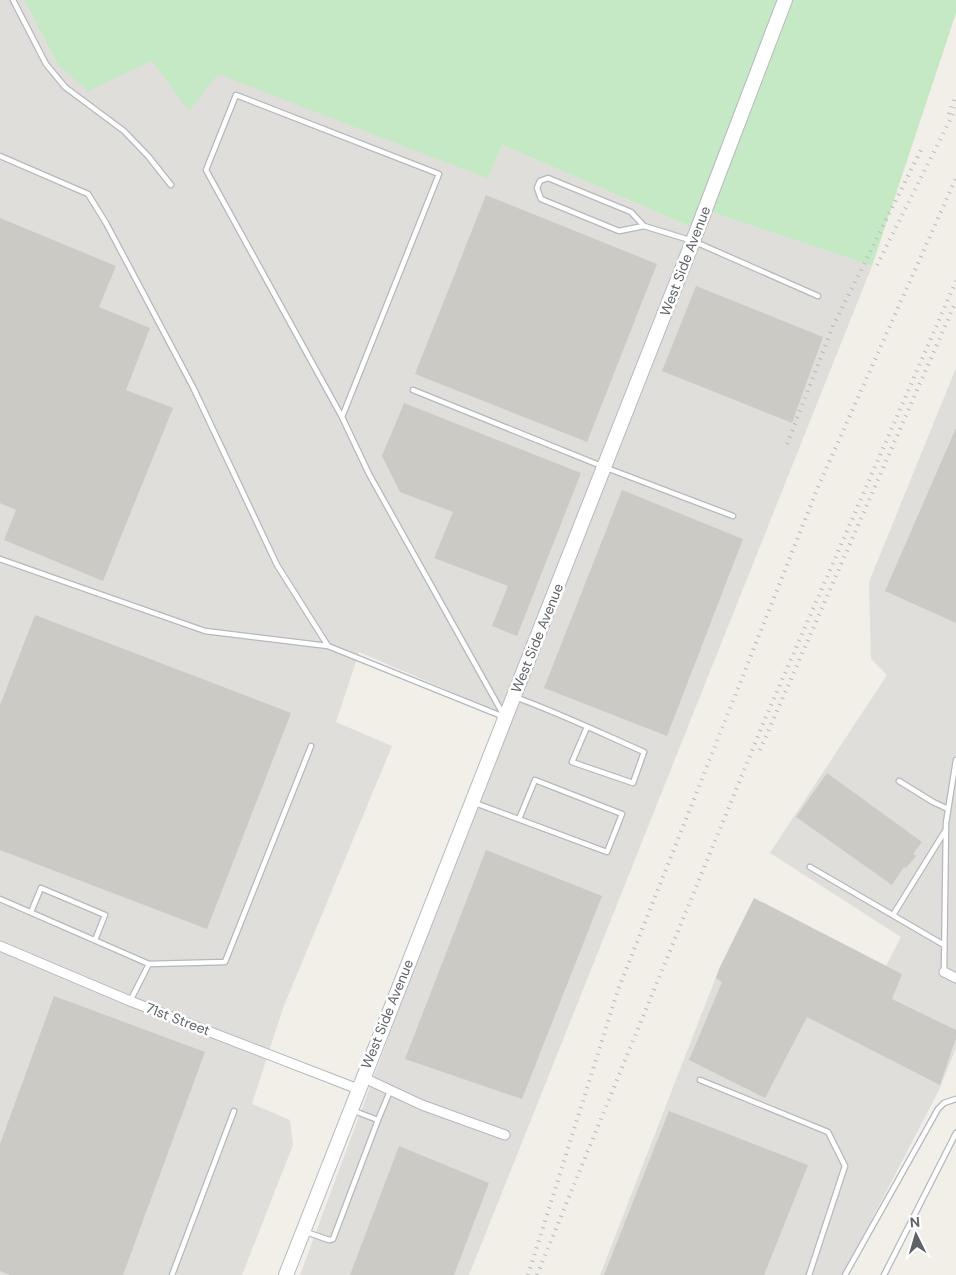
<svg xmlns="http://www.w3.org/2000/svg" width="956" height="1275" font-family="'DM Sans',sans-serif">
  <style>
    .industrial { fill: #e0deda }
    .green { fill: #c5e8c5 }
    .building { fill: #cccac5 }
    .lines { fill: none; stroke-linecap: round; stroke-linejoin: round }
    .lane-casing { stroke: #b5b8bc; stroke-width: 7 }
    .street-casing { stroke: #b5b8bc; stroke-width: 11 }
    .secondary-casing { stroke: #b6babf; stroke-width: 16 }
    .lane { stroke: #fff; stroke-width: 4.5 }
    .street { stroke: #fff; stroke-width: 9 }
    .secondary { stroke: #fff; stroke-width: 14 }
    .rail { stroke: #b6b7b8; stroke-width: 4; stroke-dasharray: 1 6; stroke-linecap: butt }
    .labels { text-anchor: middle; dominant-baseline: central; stroke-width: 5; stroke-linejoin: round; paint-order: stroke }
    .street-label { font-size: 14px; fill: #5f6368; stroke: #fff }
  </style>
  <rect width="100%" height="100%" fill="#f1efe8"/>
  <!-- industrial -->
  <path class="industrial" d="M0 0H24L58 65 152 61 218 73 488 179 502 145 698 230 707 211 872 266 469 1275H300L508 716 359 652 336 722 392 746 283 1008 252 1104 290 1120 293 1145 242 1275H0Z
    M956 368V1048L939 1090 843 1275H600L719 969 754 898 886 966 901 937 770 853 887 675 871 659 869 582Z"/>
  <!-- green -->
  <path class="green" d="M24 0H956V13L872 266 707 211 698 230 502 145 488 179 218 74 189 111 152 61 88 91 58 65Z"/>
  <!-- building -->
  <path class="building" d="M486 195 657 264 587 442 415 374Z
    M0 218 116 266 99 307 150 328 126 390 173 408 103 581 4 540 16 510 0 503Z
    M696 286 823 337 792 423 662 371Z
    M404 403 581 473 517 636 492 626 508 586 434 558 453 512 400 492 382 456Z
    M956 428V623L885 591Z
    M622 490 743 539 667 736 544 688Z
    M35 615 291 713 207 929 0 850V705Z
    M827 773 922 842 913 854 916 856 906 868 904 867 892 885 796 817Z
    M486 850 602 896 522 1099 405 1059Z
    M754 898 902 974 892 999 956 1030V1038L940 1085 807 1017 765 1098 689 1060 722 982 716 978 719 969Z
    M54 996 205 1052 123 1275H10L0 1271V1144Z
    M669 1111 808 1165 764 1275H604Z
    M399 1146 489 1183 454 1275H350Z"/>
  <g class="lines">
    <defs>
      <path id="lane" d="M13 0 46 64 65 87 124 131 148 156 171 185
        M0 156 88 194 106 223 193 387 277 565 328 646
        M644 226 619 231 541 199 537 188 540 181 548 178 631 212 644 226 693 241 818 296
        M413 390 604 467 733 516
        M342 417 206 170 236 95 439 174 342 417 369 474 503 714
        M0 559 205 631 328 646 504 717
        M515 697C559 713 601 733 644 752L633 783 572 762 587 727
        M899 781 933 802 948 809
        M475 803 607 852 622 814 535 780 519 819
        M810 867 944 945
        M0 899 149 964 225 962 311 746
        M31 912 41 888 105 915 95 940
        M893 915 945 831
        M944 972 946 823 956 760
        M130 1001 149 964
        M700 1080 828 1132 845 1166 809 1275
        M378 1120 390 1091
        M306 1232 329 1240 333 1239 378 1120 354 1111
        M172 1275 234 1111
        M845 1275 938 1109 944 1103 956 1099
        M884 1275 956 1133"/>
      <path id="street" d="M0 946 130 1001 358 1089
        M944 972 956 978
        M362 1077 422 1105 505 1135"/>
      <path id="secondary" d="M286 1275 693 241 785 0"/>
    </defs>
    <!-- lane casing -->
    <use href="#lane" class="lane-casing"/>
    <!-- street casing -->
    <use href="#street" class="street-casing"/>
    <!-- secondary casing -->
    <use href="#secondary" class="secondary-casing"/>
    <!-- lane -->
    <use href="#lane" class="lane"/>
    <!-- street -->
    <use href="#street" class="street"/>
    <!-- secondary -->
    <use href="#secondary" class="secondary"/>
    <!-- rail -->
    <path class="rail" d="M949 114 956 95
      M877 265 956 108
      M787 444 833 326 921 150
      M760 750 956 301
      M528 1275 618 990 818 487 956 178
      M537 1275 765 719 956 281"/>
  </g>
  <g class="labels">
    <!-- street labels -->
    <g class="street-label">
      <text transform="translate(685 261) rotate(-69)">West Side Avenue</text>
      <text transform="translate(537 638) rotate(-68)">West Side Avenue</text>
      <text transform="translate(387 1014) rotate(-68)">West Side Avenue</text>
      <text transform="translate(178 1019) rotate(21)">71st Street</text>
    </g>
  </g>
  <!-- north arrow -->
  <g transform="translate(916 1235) rotate(355)" stroke="#ffffff" stroke-width="4" paint-order="stroke">
  <path d="M0-4L9 19L0 12L-9 19Z" fill="#5f6368"/>
  <text y="-8" font-size="14" font-weight="bold" text-anchor="middle" fill="#5f6368">N</text>
  </g>
</svg>
